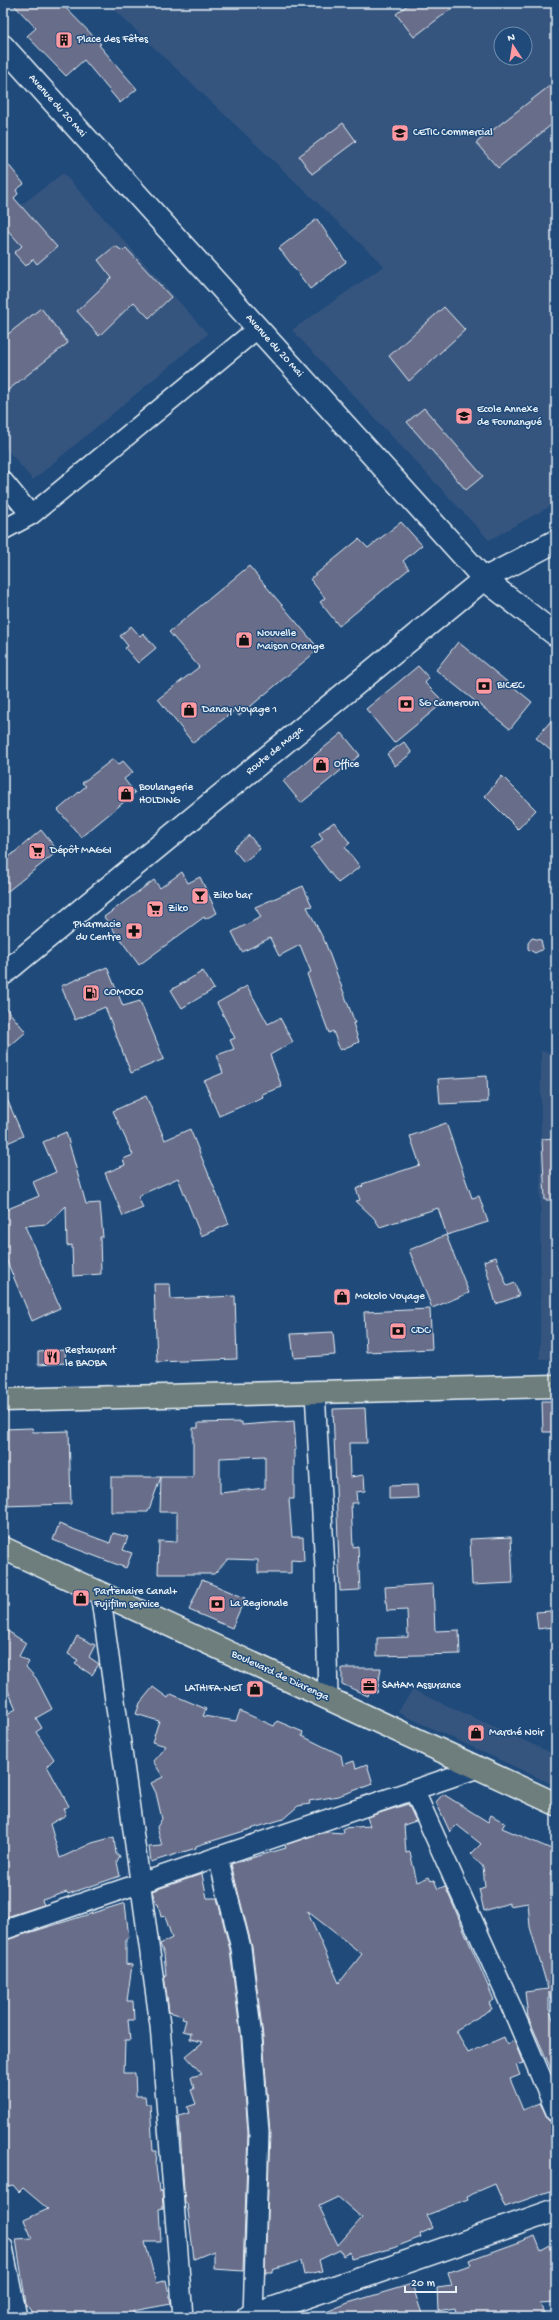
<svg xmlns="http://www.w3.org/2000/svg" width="559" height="2320" font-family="'Gochi Hand',sans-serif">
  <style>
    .built { fill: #35557f; fill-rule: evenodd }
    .building { fill: #676e8a; stroke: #e8f1f8; fill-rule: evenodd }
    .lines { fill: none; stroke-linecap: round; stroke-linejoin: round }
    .street-casing { stroke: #e8f1f8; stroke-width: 22 }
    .secondary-casing { stroke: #e8f1f8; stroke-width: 25 }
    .primary-casing { stroke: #e8f1f8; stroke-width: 25 }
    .street { stroke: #1f4a7a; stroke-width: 19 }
    .secondary { stroke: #1f4a7a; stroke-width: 22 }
    .primary { stroke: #6d7e7c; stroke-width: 22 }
    .labels { text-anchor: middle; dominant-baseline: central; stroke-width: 3; stroke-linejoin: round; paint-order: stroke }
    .poi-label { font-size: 11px; fill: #e8f1f8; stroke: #1f4a7a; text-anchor: start }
    .street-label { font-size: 11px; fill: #e8f1f8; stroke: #1f4a7a }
  </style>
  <rect width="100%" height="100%" fill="#1f4a7a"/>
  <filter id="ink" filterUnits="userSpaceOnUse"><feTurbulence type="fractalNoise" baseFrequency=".025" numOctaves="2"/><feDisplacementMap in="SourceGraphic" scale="8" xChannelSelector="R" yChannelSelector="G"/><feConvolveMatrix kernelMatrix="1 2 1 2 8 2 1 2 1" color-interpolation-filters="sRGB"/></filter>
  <g filter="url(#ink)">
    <!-- built -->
    <path class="built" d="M107 3H556V503L489 540 292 330 384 266ZM501 34H525V58H501Z
      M63 173 208 334 33 480 3 445V219Z
      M541 1051 556 1053V1359H540Z
      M413 1690 556 1755V1786L397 1712Z"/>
    <!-- building -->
    <path class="building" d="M12 3H61L101 44 99 45 137 89 120 103 84 60 66 76 27 36 36 28Z
      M410 3H459L414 37 396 14Z
      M556 81V121L498 168 476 143Z
      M343 123 356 141 312 174 299 156Z
      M3 158 24 184 16 190 18 194 14 198 57 247 37 264 33 259 26 266 14 253 22 246 3 225Z
      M317 219 346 262 310 289 279 248Z
      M115 246 123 251 126 248 171 297 149 318 134 302 99 336 77 311 112 278 98 260Z
      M444 307 465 330 409 381 389 356Z
      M41 308 68 343 3 394V338Z
      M424 408 483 476 466 490 407 422Z
      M401 522 422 545 403 561 409 569 339 626 320 602 325 598 310 579 359 539 368 548Z
      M249 566 319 649 239 716 235 710 193 743 158 699 199 667 169 632Z
      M131 626 140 636 143 633 156 648 138 663 125 648 128 646 120 636Z
      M458 642 532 702 510 729 436 670Z
      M418 666 429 678 425 683 444 702 394 743 366 709Z
      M556 715V755L536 738Z
      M342 733 360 755 301 803 283 781Z
      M404 742 412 753 395 766 387 754Z
      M113 759 118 765 123 761 133 772 124 779 135 793 81 837 58 810 86 786 82 783Z
      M502 776 536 810 518 829 485 796Z
      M334 822 350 843 345 847 360 867 338 883 311 848 323 839 319 833Z
      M41 830 58 851 3 895V862Z
      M249 835 260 849 244 862 233 849Z
      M182 872 188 883 200 877 217 913 205 919 204 917 139 965 104 917 154 880 160 888Z
      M303 886 312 906 307 907 325 942 355 1023H353L359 1042 340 1050 333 1031 329 1033 307 974 311 972 300 945 279 956 270 938 242 952 232 932 261 917 255 907Z
      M532 938 541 940 543 949 535 953 528 949V943Z
      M107 967 123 1006 140 1001 164 1059 131 1073 105 1007 75 1020 61 986Z
      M203 971 214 989 182 1008 171 990Z
      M247 986 268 1024 280 1018 293 1042 270 1055 282 1087 262 1094 263 1097 219 1116 204 1081 223 1073 217 1055 234 1049 230 1040 235 1038 217 1003Z
      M3 1005 26 1032 3 1052Z
      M487 1076 488 1102 440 1104 438 1079Z
      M3 1090 23 1136 3 1145Z
      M146 1096 165 1140 190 1129 229 1224 201 1236 178 1178 138 1196 143 1208 123 1216 105 1173 125 1165 123 1159 133 1155 113 1111Z
      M446 1123 472 1198 479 1196 488 1222 447 1235 438 1208 380 1227 374 1218 356 1201 360 1200 356 1189 363 1186 362 1184 420 1165 410 1136Z
      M66 1132 86 1204 100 1203 103 1237H100L101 1274 73 1276 72 1245 67 1246 66 1206 47 1224 25 1226 60 1308 32 1321 3 1252V1211L39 1196 33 1182 56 1172 43 1142Z
      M556 1138V1200H545L542 1139Z
      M446 1235 469 1293 432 1308 409 1250Z
      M496 1257 507 1286 515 1283 519 1296 496 1304 484 1261Z
      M154 1284H170L171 1299 235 1296 237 1359 157 1362Z
      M430 1309 432 1349 366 1352 364 1312Z
      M333 1332 335 1355 294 1358 291 1334Z
      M65 1350 66 1363 38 1365V1352Z
      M542 1401H556V1432H543Z
      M365 1408 367 1443H349L350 1477 364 1475 365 1491 356 1492 357 1503H351L353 1547 358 1546 360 1590 340 1591 333 1409Z
      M294 1421 296 1450H294V1499H289L292 1537H303L304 1561 291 1560V1573H258V1560L228 1559 214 1574H158L159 1541 177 1542V1512H160L161 1477H193V1428H198V1423L242 1422V1425ZM265 1456V1488L220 1493V1458Z
      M32 1428 33 1432 69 1431 71 1504 3 1506V1429Z
      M111 1477H161L148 1512H111Z
      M417 1485 418 1498 389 1499V1486Z
      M59 1524 110 1543 113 1533 128 1537 123 1550 132 1553 126 1568 53 1540Z
      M511 1537 513 1583 472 1585 470 1539Z
      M202 1580 245 1598 232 1628 189 1610Z
      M433 1584 435 1631 459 1630 460 1654 377 1656V1638L408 1637 407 1610 387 1611 385 1587Z
      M551 1611 552 1627 538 1629 536 1612Z
      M3 1628 26 1643 19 1656 29 1662 26 1667 36 1678 52 1709 36 1718 42 1728 36 1732 54 1759 47 1766 69 1806 63 1809 66 1815 50 1824 60 1858 92 1843 114 1837 116 1854 120 1857 117 1862 120 1876 68 1894 67 1892 42 1900 44 1905 3 1918V1716L16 1709 3 1679Z
      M77 1636 95 1645 89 1657 99 1664 92 1675 75 1664 78 1660 68 1654Z
      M342 1668H381L377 1693 370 1690 368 1696 342 1684Z
      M153 1687 168 1698 171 1694 206 1709 203 1716 236 1721 240 1711 274 1726 277 1721 303 1732 302 1736 341 1755 343 1765 354 1761 356 1768 367 1764 373 1784 338 1796 309 1801 310 1804 298 1806 283 1819 196 1846V1848L151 1862 149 1847 162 1846 157 1827 162 1819 156 1793 151 1783 163 1777 153 1761 166 1746 152 1742 159 1721 136 1714 140 1703Z
      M443 1794 488 1822 491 1815 505 1823 502 1828 556 1851V1860L550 1875 556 1878V1998L551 1999 549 1992V2009L556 2026V2080L528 2017 525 1992 548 1989 530 1927 528 1903 509 1906V1903L484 1911 479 1889 485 1887 483 1867 471 1854 481 1844 457 1825 450 1832 436 1802Z
      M408 1804 416 1821 404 1825 406 1853 410 1852 417 1882 429 1877 431 1881 434 1880 438 1889 445 1886 494 2000 489 2003 492 2009 456 2030 468 2053 504 2037 507 2044 514 2041 523 2063 516 2065 520 2075 510 2079 523 2110 540 2103 549 2121 556 2123V2189L505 2207 495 2184 467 2196 468 2199 427 2215 433 2228 420 2234 421 2237 393 2248 351 2259 350 2252 343 2256 340 2250 319 2260 322 2271 304 2275 301 2261 272 2270V2272H265L270 2133 263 2037 252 1947 231 1864 286 1848 285 1845 318 1834 328 1832 344 1833 343 1828 370 1826 367 1817ZM307 1911 362 1954 339 1983ZM338 2197 362 2218 338 2245 319 2206Z
      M202 1874 207 1898H217L230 1950 241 2039 248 2133 243 2271 214 2269V2251L194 2259 187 2203H185L179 2116 189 2113 187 2107 196 2104 191 2090 194 2089 191 2077 202 2074 186 2056 203 2042 190 2039 191 2033 183 2031 186 2020 182 2019 183 2016 169 2012 164 1975H166L164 1954 160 1944 172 1938 165 1916 161 1917 158 1904H156L152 1891Z
      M125 1903 129 1938H126V1964L132 1965 127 2001H133L134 2020H128L130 2040H125L124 2073H135L136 2096H145L146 2104H150L153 2151H157L156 2166 159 2191 162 2190 163 2208 159 2209 161 2242H145L156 2283 166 2280 171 2304 133 2311 135 2317H35L26 2304 16 2239 32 2238 24 2220 48 2209 23 2188 19 2192 13 2185 3 2187V1941Z
      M535 2236 541 2251 550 2246 556 2255V2303L540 2304 544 2313 535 2317H457L455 2308 438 2311 437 2288 452 2286 448 2272 471 2265 469 2260Z
      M412 2284 422 2314 419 2315 420 2317H314L348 2303Z"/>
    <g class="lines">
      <defs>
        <path id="street" d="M3 481 31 515
          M3 530 31 515 258 328
          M315 1392 325 1567 328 1698
          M100 1592 160 2025 183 2317
          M414 1790 511 2006 556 2112
          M218 1857 241 1948 252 2038 259 2133 253 2315
          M3 1930 478 1768
          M3 2247 17 2317"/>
        <path id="secondary" d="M3 46 484 579 556 635
          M3 974 484 579 556 541
          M248 2317 556 2210"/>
        <path id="primary" d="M3 1400 556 1386
          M3 1548 556 1804"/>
      </defs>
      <!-- street casing -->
      <use href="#street" class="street-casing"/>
      <!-- secondary casing -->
      <use href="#secondary" class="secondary-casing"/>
      <!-- primary casing -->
      <use href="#primary" class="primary-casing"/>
      <!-- street -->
      <use href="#street" class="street"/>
      <!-- secondary -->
      <use href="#secondary" class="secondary"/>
      <!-- primary -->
      <use href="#primary" class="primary"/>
    </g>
  </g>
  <!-- icons -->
  <defs>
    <symbol id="building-square" viewBox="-11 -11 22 22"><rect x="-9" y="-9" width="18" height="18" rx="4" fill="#ff9aa2" stroke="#1f4a7a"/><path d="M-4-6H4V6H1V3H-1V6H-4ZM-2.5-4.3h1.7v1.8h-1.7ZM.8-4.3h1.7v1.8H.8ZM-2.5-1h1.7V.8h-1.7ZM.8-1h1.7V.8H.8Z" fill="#111"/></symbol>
    <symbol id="school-square" viewBox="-11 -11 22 22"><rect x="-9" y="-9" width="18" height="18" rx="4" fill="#ff9aa2" stroke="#1f4a7a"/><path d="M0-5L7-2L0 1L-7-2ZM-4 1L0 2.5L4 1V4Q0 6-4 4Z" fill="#111"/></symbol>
    <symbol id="shop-square" viewBox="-11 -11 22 22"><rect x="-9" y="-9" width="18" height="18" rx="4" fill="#ff9aa2" stroke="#1f4a7a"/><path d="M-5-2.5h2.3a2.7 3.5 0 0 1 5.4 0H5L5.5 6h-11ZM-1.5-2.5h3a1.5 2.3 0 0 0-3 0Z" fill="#111"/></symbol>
    <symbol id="bank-square" viewBox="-11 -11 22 22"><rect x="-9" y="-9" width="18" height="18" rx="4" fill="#ff9aa2" stroke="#1f4a7a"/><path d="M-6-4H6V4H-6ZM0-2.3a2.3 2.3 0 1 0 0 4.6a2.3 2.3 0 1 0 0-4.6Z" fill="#111"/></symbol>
    <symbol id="supermarket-square" viewBox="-11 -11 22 22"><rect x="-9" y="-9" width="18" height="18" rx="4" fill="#ff9aa2" stroke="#1f4a7a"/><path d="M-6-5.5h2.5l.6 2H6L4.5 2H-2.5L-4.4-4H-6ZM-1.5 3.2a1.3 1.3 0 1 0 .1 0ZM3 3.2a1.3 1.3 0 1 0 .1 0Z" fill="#111"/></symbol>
    <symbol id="bar-square" viewBox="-11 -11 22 22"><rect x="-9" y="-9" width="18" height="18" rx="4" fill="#ff9aa2" stroke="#1f4a7a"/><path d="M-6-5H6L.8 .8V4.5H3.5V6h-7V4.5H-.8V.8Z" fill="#111"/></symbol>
    <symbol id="pharmacy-square" viewBox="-11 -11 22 22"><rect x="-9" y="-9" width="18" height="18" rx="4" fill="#ff9aa2" stroke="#1f4a7a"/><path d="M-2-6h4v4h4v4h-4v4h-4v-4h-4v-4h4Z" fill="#111"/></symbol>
    <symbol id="fuel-square" viewBox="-11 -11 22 22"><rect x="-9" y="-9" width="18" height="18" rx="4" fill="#ff9aa2" stroke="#1f4a7a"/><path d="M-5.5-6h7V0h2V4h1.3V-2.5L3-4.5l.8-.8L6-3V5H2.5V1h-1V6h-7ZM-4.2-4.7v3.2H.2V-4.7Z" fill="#111"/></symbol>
    <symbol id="restaurant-square" viewBox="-11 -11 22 22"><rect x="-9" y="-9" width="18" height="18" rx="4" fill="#ff9aa2" stroke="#1f4a7a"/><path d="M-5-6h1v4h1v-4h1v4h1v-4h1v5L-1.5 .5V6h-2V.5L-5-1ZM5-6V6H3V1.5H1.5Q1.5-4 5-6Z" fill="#111"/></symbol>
    <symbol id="office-square" viewBox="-11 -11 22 22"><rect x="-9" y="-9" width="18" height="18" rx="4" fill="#ff9aa2" stroke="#1f4a7a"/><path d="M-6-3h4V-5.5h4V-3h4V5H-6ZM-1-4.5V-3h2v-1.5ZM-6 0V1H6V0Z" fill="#111"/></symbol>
  </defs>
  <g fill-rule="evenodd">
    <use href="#building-square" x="54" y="30" width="20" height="20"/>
    <use href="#school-square" x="390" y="123" width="20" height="20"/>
    <use href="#school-square" x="454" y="406" width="20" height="20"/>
    <use href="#shop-square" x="234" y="630" width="20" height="20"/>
    <use href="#bank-square" x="474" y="676" width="20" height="20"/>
    <use href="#bank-square" x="396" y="694" width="20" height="20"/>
    <use href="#shop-square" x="179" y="700" width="20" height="20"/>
    <use href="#shop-square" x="311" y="755" width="20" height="20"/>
    <use href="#shop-square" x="116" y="784" width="20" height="20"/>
    <use href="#supermarket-square" x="27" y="841" width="20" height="20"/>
    <use href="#bar-square" x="190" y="886" width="20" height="20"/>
    <use href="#supermarket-square" x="145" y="899" width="20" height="20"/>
    <use href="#pharmacy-square" x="124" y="921" width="20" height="20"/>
    <use href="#fuel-square" x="81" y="983" width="20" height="20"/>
    <use href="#shop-square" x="332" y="1287" width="20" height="20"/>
    <use href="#bank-square" x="388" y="1321" width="20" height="20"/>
    <use href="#restaurant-square" x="42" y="1347" width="20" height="20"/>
    <use href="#shop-square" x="71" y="1588" width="20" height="20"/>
    <use href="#bank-square" x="207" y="1594" width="20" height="20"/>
    <use href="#office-square" x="359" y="1676" width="20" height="20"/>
    <use href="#shop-square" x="245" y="1679" width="20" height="20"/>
    <use href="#shop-square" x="466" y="1723" width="20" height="20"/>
  </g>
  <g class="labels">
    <!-- poi labels -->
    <g class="poi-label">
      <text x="77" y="40">Place des Fêtes</text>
      <text x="413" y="133">CETIC Commercial</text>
      <text x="477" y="410">Ecole Annexe<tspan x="477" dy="13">de Founangué</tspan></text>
      <text x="257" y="634">Nouvelle<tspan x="257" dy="13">Maison Orange</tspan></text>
      <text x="497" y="686">BICEC</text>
      <text x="419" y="704">SG Cameroun</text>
      <text x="202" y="710">Danay Voyage 1</text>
      <text x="334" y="765">Office</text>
      <text x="139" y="788">Boulangerie<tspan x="139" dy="13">HOLDING</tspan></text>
      <text x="50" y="851">Dépôt MAGGI</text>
      <text x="213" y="896">Ziko bar</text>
      <text x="168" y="909">Ziko</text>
      <text x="121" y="925" text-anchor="end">Pharmacie<tspan x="121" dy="13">du Centre</tspan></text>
      <text x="104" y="993">COMOCO</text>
      <text x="355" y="1297">Mokolo Voyage</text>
      <text x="411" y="1331">CDC</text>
      <text x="65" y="1351">Restaurant<tspan x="65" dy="13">le BAOBA</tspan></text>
      <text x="94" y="1592">Partenaire Canal+<tspan x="94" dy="13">Fujifilm service</tspan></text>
      <text x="230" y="1604">La Regionale</text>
      <text x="382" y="1686">SAHAM Assurance</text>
      <text x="242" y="1689" text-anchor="end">LATHIFA-NET</text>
      <text x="489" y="1733">Marché Noir</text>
    </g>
    <!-- street labels -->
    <g class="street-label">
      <text transform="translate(57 106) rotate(48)">Avenue du 20 Mai</text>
      <text transform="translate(274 346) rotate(48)">Avenue du 20 Mai</text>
      <text transform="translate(275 751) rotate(-39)">Route de Maga</text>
      <text transform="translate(280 1676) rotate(25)">Boulevard de Diarenga</text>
    </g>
  </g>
  <!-- margin -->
  <rect width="559" height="2320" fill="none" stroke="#1f4a7a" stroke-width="16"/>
  <rect x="8" y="8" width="543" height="2304" fill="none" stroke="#e8f1f8" stroke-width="1.5" filter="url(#ink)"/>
  <!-- north arrow -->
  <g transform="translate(513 46) rotate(348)"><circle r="19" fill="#1f4a7a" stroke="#6f8dac"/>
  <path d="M0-3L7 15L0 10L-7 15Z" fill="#ff9aa2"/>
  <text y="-6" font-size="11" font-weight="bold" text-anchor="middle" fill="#e8f1f8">N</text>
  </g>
  <!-- scale -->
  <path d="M405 2286v6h51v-6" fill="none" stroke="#e8f1f8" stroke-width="2"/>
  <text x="411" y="2286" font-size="12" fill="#e8f1f8" stroke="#1f4a7a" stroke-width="3" paint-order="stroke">20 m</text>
</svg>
